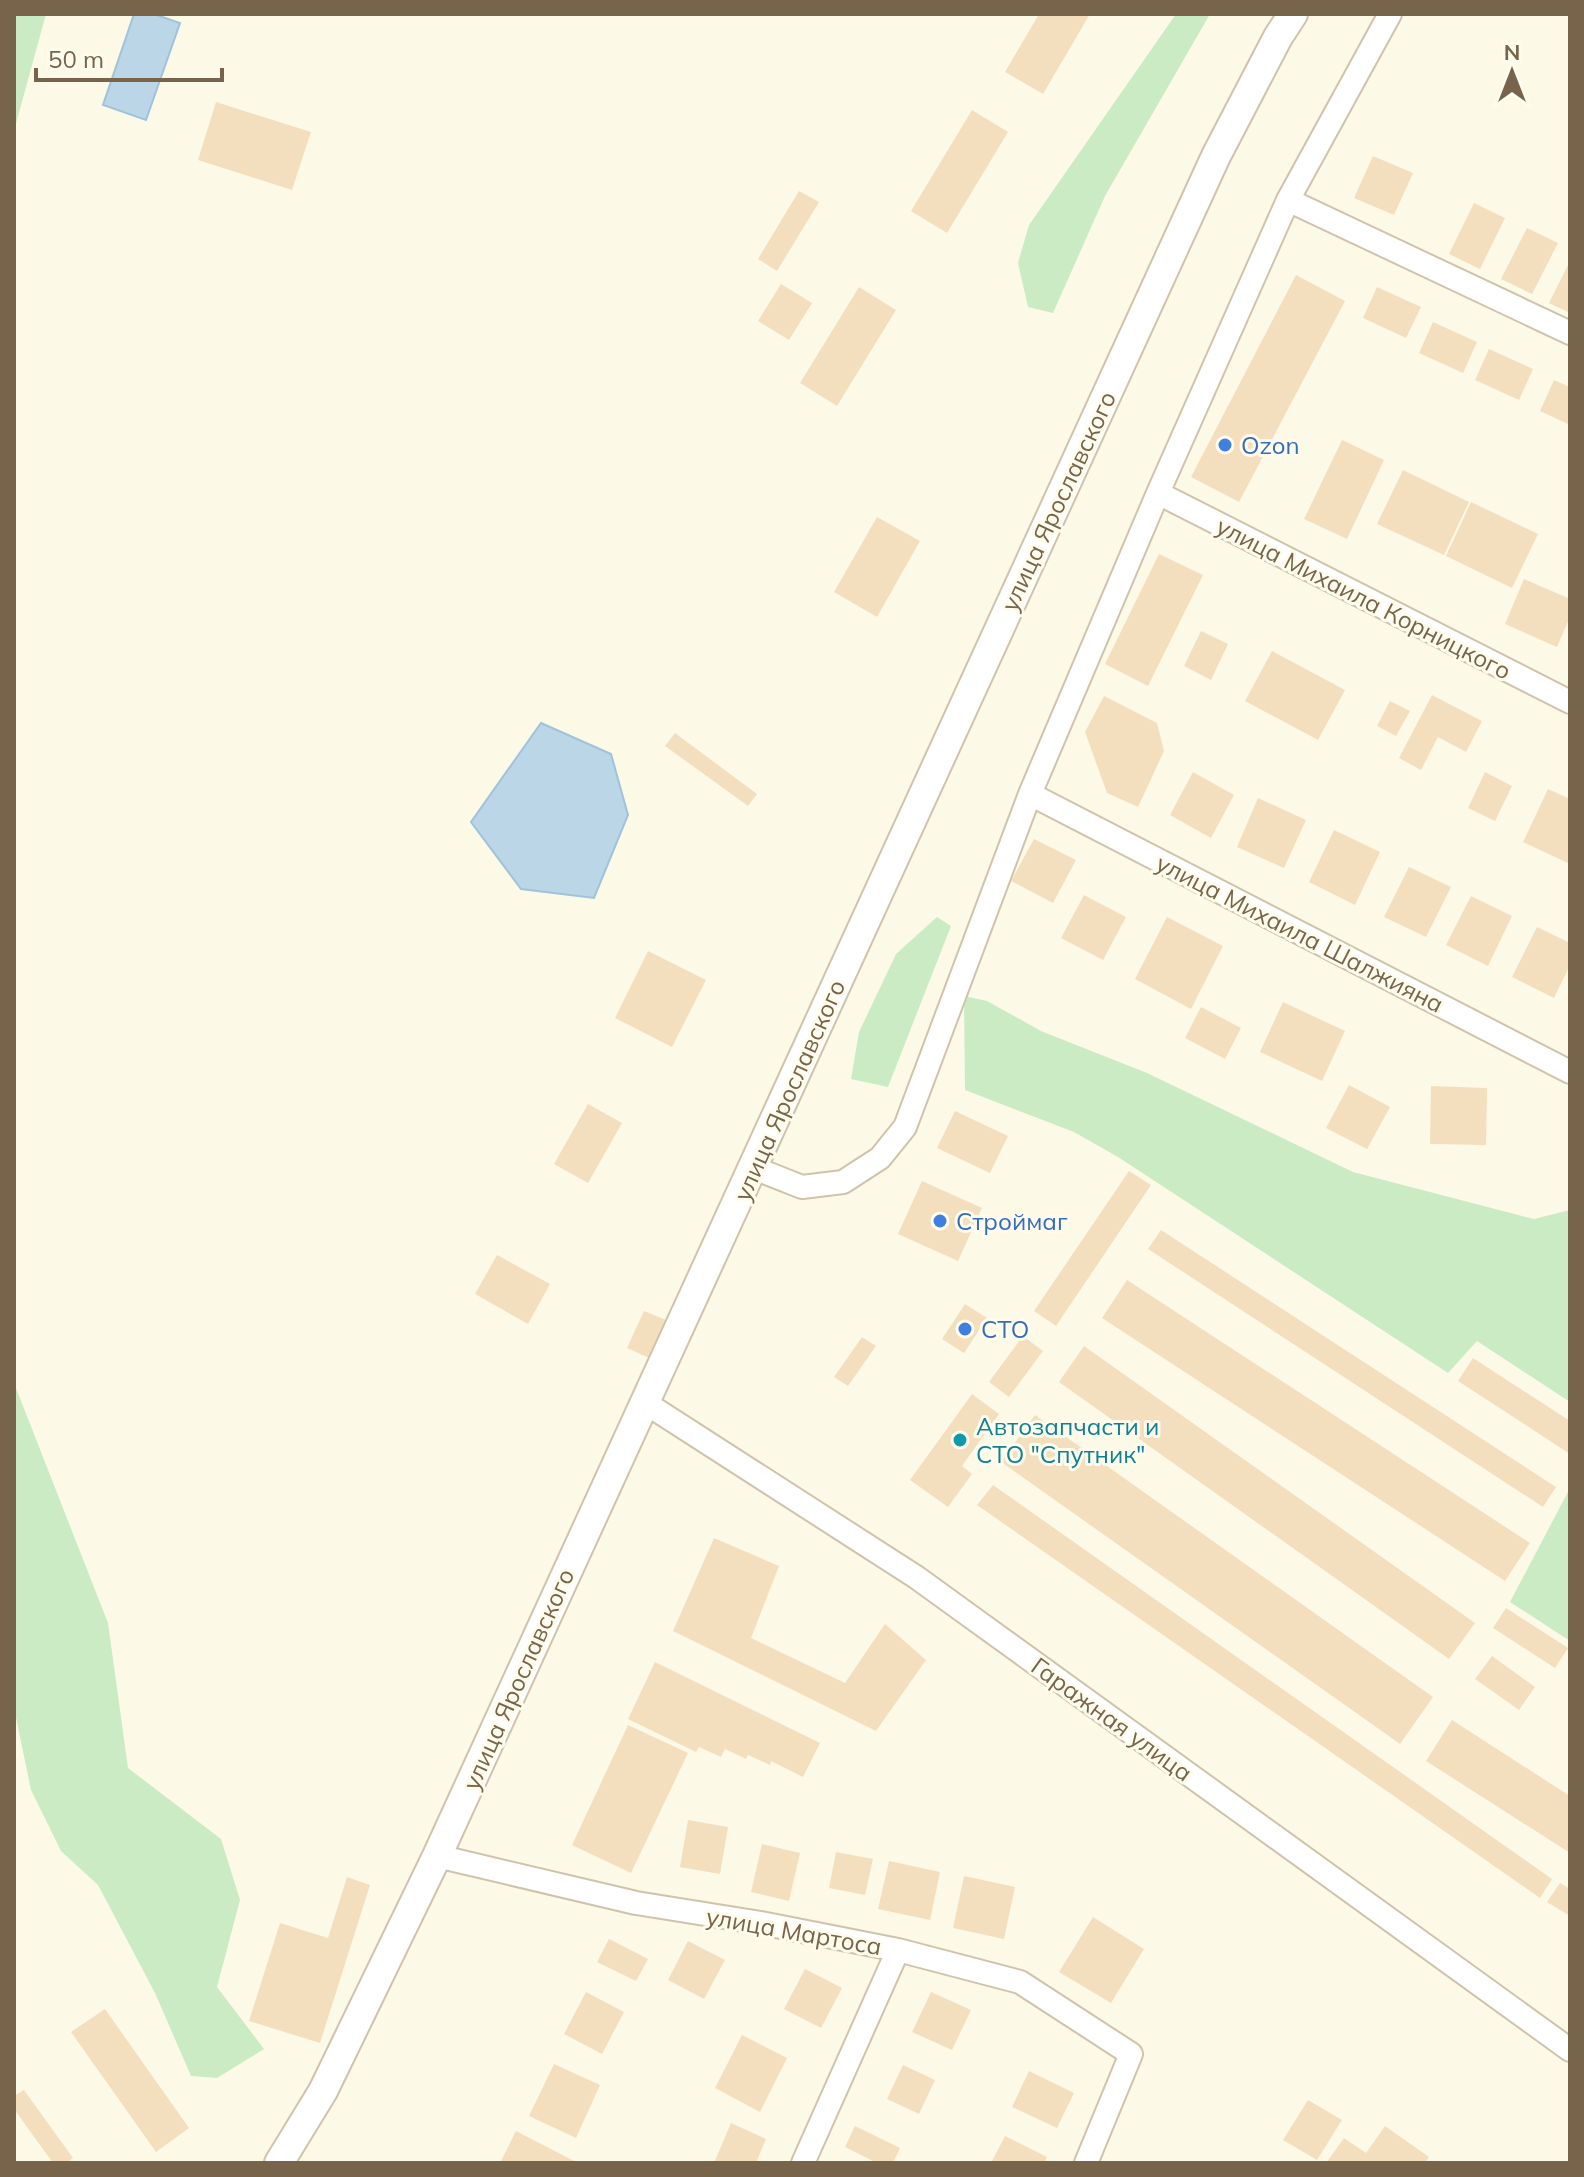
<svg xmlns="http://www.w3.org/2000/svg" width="1584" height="2177" font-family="Mulish,sans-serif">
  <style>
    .green { fill: #cbebc4 }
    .water { fill: #bad6e7; stroke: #a0c3d9; stroke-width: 2 }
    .building { fill: #f3dfbd }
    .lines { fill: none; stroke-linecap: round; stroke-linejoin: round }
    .minor-casing { stroke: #cfc3ac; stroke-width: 26 }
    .tertiary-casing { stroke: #cfc3ac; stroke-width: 32 }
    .minor { stroke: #fff; stroke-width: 22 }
    .tertiary { stroke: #fff; stroke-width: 28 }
    .shop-dot { fill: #3f7fe0; stroke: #fffced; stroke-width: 3 }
    .culture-dot { fill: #0f9aa8; stroke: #fffced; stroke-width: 3 }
    .labels { text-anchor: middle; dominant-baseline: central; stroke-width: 6; stroke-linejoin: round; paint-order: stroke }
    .shop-label { font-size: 24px; fill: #366cbe; stroke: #fffced; text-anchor: start }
    .street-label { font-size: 24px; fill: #77644a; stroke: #fffced }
    .culture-label { font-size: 24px; fill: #0d838f; stroke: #fffced; text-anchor: start }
  </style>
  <rect width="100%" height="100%" fill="#fdf9e7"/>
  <!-- green -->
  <path class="green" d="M14 14H46L14 131Z
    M1176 14H1210L1105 196 1053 313 1028 307 1018 263 1029 225Z
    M937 917 951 926 888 1087 851 1079 859 1032 896 954Z
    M964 996 987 1001 1041 1031 1147 1073 1353 1172 1534 1219 1570 1210V1402L1477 1341 1448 1373 1118 1157 1074 1132 965 1090Z
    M14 1383 108 1623 128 1768 221 1839 240 1900 217 1987 264 2049 217 2078 191 2076 155 1993 98 1885 61 1851 31 1790 14 1708Z
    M1570 1488V1641L1510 1602Z"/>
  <!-- water -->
  <path class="water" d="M134 14H154L180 23 146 120 103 105Z
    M541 723 611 754 628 815 594 898 521 889 471 822Z"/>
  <!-- building -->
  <path class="building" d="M1039 14H1090L1043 94 1005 72Z
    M216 102 311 132 292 190 198 160Z
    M972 110 1008 132 947 233 911 211Z
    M1373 156 1413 173 1394 215 1354 198Z
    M799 191 819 202 777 271 758 259Z
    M1474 203 1505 218 1480 269 1449 254Z
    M1527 228 1558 243 1532 294 1501 279Z
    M1570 261V313L1549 303Z
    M1296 275 1345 301 1239 502 1191 477Z
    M781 284 812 303 789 340 758 321Z
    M859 287 896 310 837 406 800 383Z
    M1377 287 1421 307 1406 338 1363 318Z
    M1433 322 1477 342 1463 373 1419 353Z
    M1489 349 1533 369 1519 400 1475 380Z
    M1554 380 1570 387V425L1540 411Z
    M1342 440 1384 460 1347 539 1304 519Z
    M1403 470 1469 502 1444 555 1377 524Z
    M1471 502 1538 534 1512 588 1446 556Z
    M877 517 920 541 877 617 834 592Z
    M1159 554 1203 575 1148 686 1105 664Z
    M1524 579 1570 599V617L1557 647 1505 624Z
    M1201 631 1228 644 1211 680 1184 666Z
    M1272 651 1345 690 1318 740 1245 701Z
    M1432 695 1482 721 1466 752 1438 737 1421 770 1399 758Z
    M1104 696 1157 723 1164 751 1138 807 1107 793 1085 732Z
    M1390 701 1410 711 1396 736 1377 726Z
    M675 733 757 794 748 806 665 746Z
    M1193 772 1234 795 1211 838 1170 815Z
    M1485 772 1512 786 1495 821 1468 808Z
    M1548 789 1570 799V864L1523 842Z
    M1258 798 1306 820 1284 868 1237 847Z
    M1334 830 1380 852 1355 905 1309 882Z
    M1034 839 1076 860 1053 903 1011 881Z
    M1409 867 1451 887 1426 937 1384 917Z
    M1084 895 1126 917 1103 960 1061 938Z
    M1471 896 1512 916 1488 966 1446 945Z
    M1167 917 1223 946 1191 1009 1135 979Z
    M1537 927 1570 943V965L1554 998 1512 977Z
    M648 951 706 980 672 1047 615 1018Z
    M1283 1002 1345 1031 1322 1081 1260 1052Z
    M1201 1007 1241 1028 1225 1059 1185 1038Z
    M1349 1085 1390 1107 1367 1149 1326 1128Z
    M1431 1086 1487 1088 1486 1145 1430 1144Z
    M588 1104 622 1123 588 1183 554 1164Z
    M955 1111 1008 1136 990 1173 937 1148Z
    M1129 1171 1151 1185 1056 1326 1034 1311Z
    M922 1181 982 1208 958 1261 898 1234Z
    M1161 1230 1556 1487 1543 1507 1148 1249Z
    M497 1255 550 1284 528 1324 475 1294Z
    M1127 1280 1530 1543 1505 1581 1102 1318Z
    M965 1304 987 1318 964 1353 942 1339Z
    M644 1311 666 1320 649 1358 627 1348Z
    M1023 1336 1043 1351 1009 1397 989 1382Z
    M862 1337 876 1346 848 1386 834 1377Z
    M1084 1346 1475 1623 1449 1659 1059 1382Z
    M1473 1358 1570 1421V1454L1458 1381Z
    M972 1394 999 1414 962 1466 972 1474 948 1507 910 1480Z
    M1035 1415 1433 1697 1400 1744 1001 1462Z
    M993 1485 1552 1879 1540 1898 977 1505Z
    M714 1538 779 1566 751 1638 845 1683 885 1624 926 1660 876 1731 673 1631Z
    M1506 1608 1568 1648 1555 1668 1493 1628Z
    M1492 1656 1535 1687 1519 1710 1475 1679Z
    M655 1662 820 1743 803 1777 771 1761 770 1765 748 1755 746 1759 725 1749 721 1757 699 1747 696 1752 628 1719Z
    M1452 1720 1570 1796V1853L1426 1761Z
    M628 1725 688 1753 631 1873 572 1845Z
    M688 1820 728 1827 720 1874 680 1867Z
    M762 1844 800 1853 789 1901 751 1892Z
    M836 1852 873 1859 865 1895 829 1888Z
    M889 1861 940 1872 930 1920 878 1909Z
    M964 1876 1015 1887 1004 1939 953 1928Z
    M347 1877 370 1885 320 2043 249 2021 280 1923 328 1938Z
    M1560 1883 1570 1889V1916L1547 1902Z
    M1093 1917 1144 1949 1111 2003 1059 1972Z
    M609 1939 648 1959 636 1981 597 1962Z
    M688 1941 725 1960 704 1999 668 1980Z
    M805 1969 842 1988 821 2028 784 2009Z
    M586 1992 624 2012 602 2054 564 2034Z
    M931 1992 971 2010 952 2050 912 2032Z
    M105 2009 189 2128 156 2152 71 2032Z
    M742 2035 787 2058 760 2112 715 2088Z
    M554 2064 600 2085 576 2138 529 2116Z
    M903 2065 935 2080 919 2114 887 2099Z
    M1029 2071 1074 2093 1057 2128 1012 2107Z
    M24 2090 73 2158 66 2163H53L14 2109V2096Z
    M1308 2100 1342 2120 1317 2160 1283 2140Z
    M731 2123 766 2139 756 2163H714Z
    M855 2126 900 2148 893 2163H877L845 2147Z
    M1385 2126 1429 2157 1425 2163H1326L1344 2138 1366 2153Z
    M516 2131 578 2163H500Z
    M1005 2136 1047 2157 1044 2163H991Z"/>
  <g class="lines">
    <defs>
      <path id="minor" d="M1288 200 1570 333
        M1158 493 1570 702
        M1030 794 1570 1072
        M754 1168 802 1187 843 1182 880 1158 905 1127 1030 794 1158 493 1288 200 1390 14
        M644 1402 916 1577 1570 2050
        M437 1856 636 1903 761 1923 898 1950 1020 1982 1131 2054 1086 2163
        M803 2163 898 1950"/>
      <path id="tertiary" d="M279 2163 323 2091 437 1856 1216 156 1278 37 1293 14"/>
    </defs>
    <!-- minor casing -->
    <use href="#minor" class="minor-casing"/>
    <!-- tertiary casing -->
    <use href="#tertiary" class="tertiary-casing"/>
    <!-- minor -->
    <use href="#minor" class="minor"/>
    <!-- tertiary -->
    <use href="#tertiary" class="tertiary"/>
  </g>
  <!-- markers -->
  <g class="shop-dot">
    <circle cx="1225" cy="445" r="8"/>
    <circle cx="940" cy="1221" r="8"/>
    <circle cx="965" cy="1329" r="8"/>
  </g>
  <circle class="culture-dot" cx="960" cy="1440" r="8"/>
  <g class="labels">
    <!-- shop labels -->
    <g class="shop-label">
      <text x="1241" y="445">Ozon</text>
      <text x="956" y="1221">Строймаг</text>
      <text x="981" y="1329">СТО</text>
    </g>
    <!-- street labels -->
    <g class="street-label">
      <text transform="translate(1058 501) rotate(-65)">улица Ярославского</text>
      <text transform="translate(1364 598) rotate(27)">улица Михаила Корницкого</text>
      <text transform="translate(1300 933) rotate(27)">улица Михаила Шалжияна</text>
      <text transform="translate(789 1090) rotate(-66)">улица Ярославского</text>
      <text transform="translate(518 1679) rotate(-66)">улица Ярославского</text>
      <text transform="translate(1112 1719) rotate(36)">Гаражная улица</text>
      <text transform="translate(794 1931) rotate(10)">улица Мартоса</text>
    </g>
    <!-- culture labels -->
    <g class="culture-label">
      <text x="976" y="1426">Автозапчасти и<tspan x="976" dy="28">СТО "Спутник"</tspan></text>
    </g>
  </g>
  <!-- border -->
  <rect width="1584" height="2177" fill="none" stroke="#77644a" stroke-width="32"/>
  <!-- north arrow -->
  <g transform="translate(1512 72)" stroke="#fffced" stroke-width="6" paint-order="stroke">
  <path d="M0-6L14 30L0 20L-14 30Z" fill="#77644a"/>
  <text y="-12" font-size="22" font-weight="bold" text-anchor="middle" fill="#77644a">N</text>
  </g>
  <!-- scale -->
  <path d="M36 68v12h186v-12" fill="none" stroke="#77644a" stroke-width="4"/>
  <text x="48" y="68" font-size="24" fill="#77644a" stroke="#fffced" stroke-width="6" paint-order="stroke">50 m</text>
</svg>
